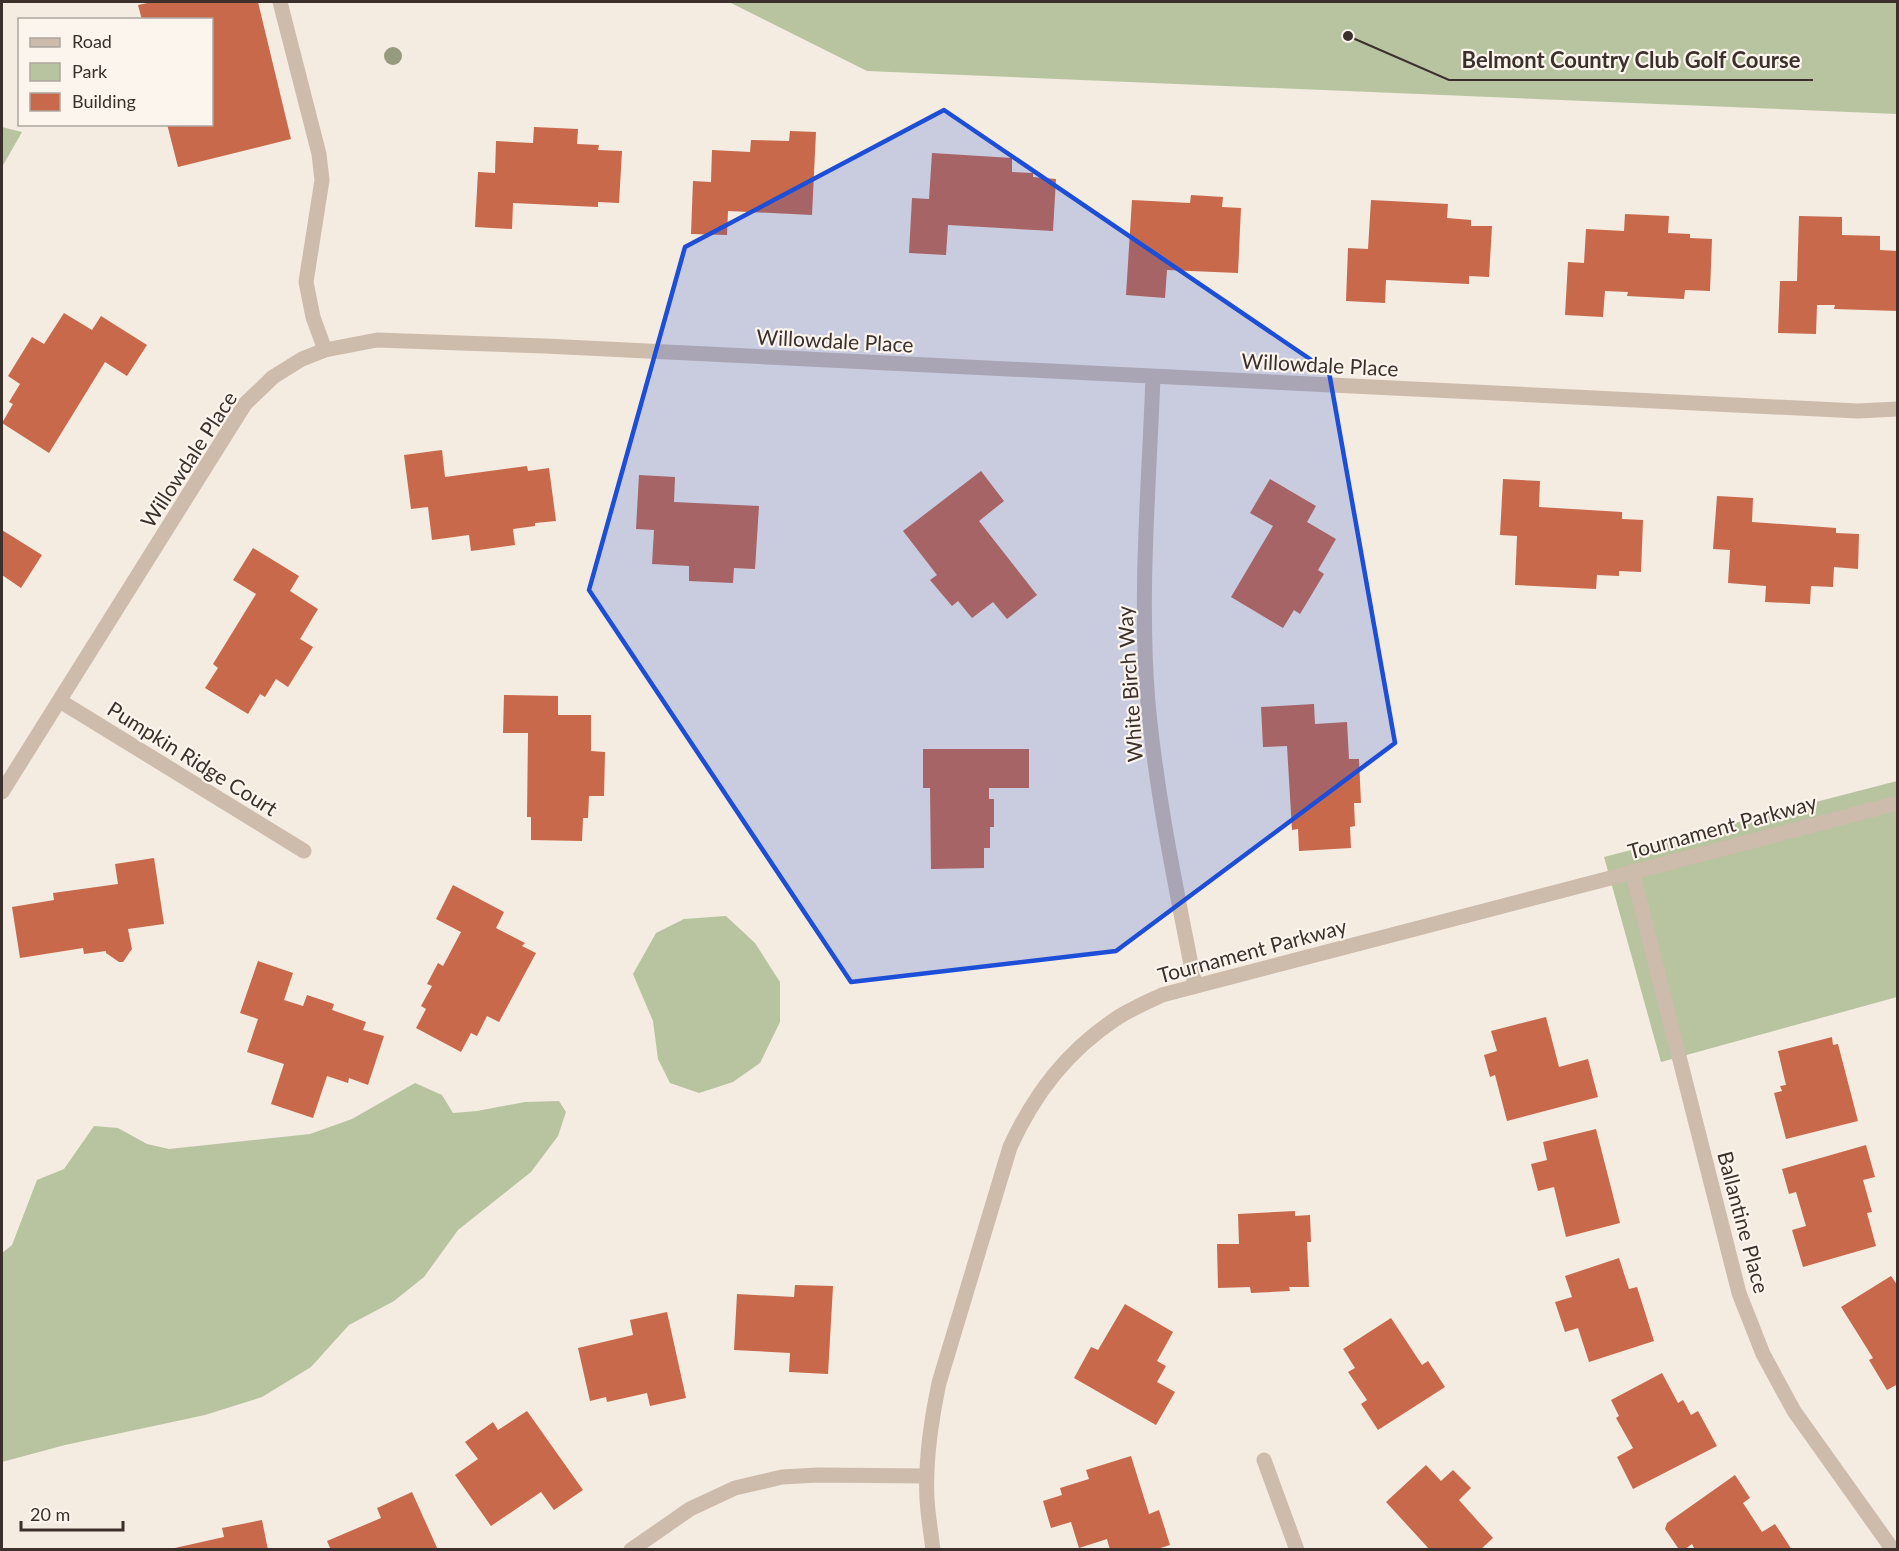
<svg xmlns="http://www.w3.org/2000/svg" width="1899" height="1551" font-family="Lato,sans-serif">
  <style>
    .green { fill: #b8c4a0 }
    .building { fill: #c8694b }
    .lines { fill: none; stroke-linecap: round; stroke-linejoin: round }
    .service { stroke: #cdbbac; stroke-width: 15 }
    .minor { stroke: #cdbbac; stroke-width: 15 }
    .tree { fill: #969b7f }
    .marked { fill: #1d4ed8; fill-opacity: 0.2; stroke: #1d4ed8; stroke-width: 4.5; stroke-linejoin: round }
    .labels { text-anchor: middle; dominant-baseline: central; stroke-width: 4.5; stroke-linejoin: round; paint-order: stroke }
    .street-label { font-size: 21px; fill: #3b302b; stroke: #fbf5ee }
    .leader { fill: none; stroke: #3b302b; stroke-width: 2 }
    .callout-dot { fill: #3b302b; stroke: #fbf5ee; stroke-width: 2 }
    .callout-label { font-size: 22px; text-anchor: middle; font-weight: bold; fill: #3b302b; stroke: #fbf5ee; stroke-width: 4.5; stroke-linejoin: round; paint-order: stroke }
  </style>
  <rect width="100%" height="100%" fill="#f4ebe1"/>
  <!-- green -->
  <path class="green" d="M729 2H1897V114L867 71Z
    M2 127 22 132 2 167Z
    M1897 781V997L1661 1062 1604 857Z
    M726 916 755 943 780 982V1022L760 1063 733 1082 699 1093 670 1083 658 1059 653 1021 633 974 656 933 684 919Z
    M415 1083 442 1095 453 1113 477 1111 525 1102 559 1101 566 1112 558 1136 531 1172 458 1230 424 1277 394 1301 349 1325 311 1367 262 1397 205 1415 65 1445 2 1462V1253L12 1245 37 1180 64 1169 94 1126 118 1128 147 1144 169 1149 310 1134 352 1119Z"/>
  <!-- building -->
  <path class="building" d="M152 2H258L291 139 178 167 167 124H212V20H142L138 5Z
    M534 127 578 129 577 144 599 145 598 150 622 151 619 203 598 202V207L513 203 512 229 475 227 478 172 495 173 496 141 533 143Z
    M790 131 816 132 812 215 728 211 727 235 691 234 693 181 711 182 712 150 750 152 751 140 789 141Z
    M932 153 1012 158V172L1033 173V177L1056 179 1053 231 948 225 946 255 909 253 912 198 929 199Z
    M1191 195 1223 197 1222 207 1241 208 1238 273 1167 270 1165 298 1126 295 1132 200 1190 203Z
    M1371 200 1448 204 1447 218 1471 220V226H1492L1489 277 1469 276V284L1386 280 1385 303 1346 301 1348 248 1368 249Z
    M1625 214 1669 216 1668 233 1690 234V238L1712 239 1710 291 1685 290 1684 299 1627 296 1628 292 1605 291 1603 317 1565 315 1568 262 1584 263 1586 229 1624 231Z
    M1799 216 1842 217V235L1880 236V250L1898 251V311L1834 309 1835 305H1817L1816 334 1778 333 1780 281H1797Z
    M64 313 92 330 101 316 147 345 127 376 105 362 49 453 2 423 13 404 9 402 20 384 8 376 32 337 44 344Z
    M442 450 445 477 527 466 528 471 549 468 556 521 535 523V526L513 529 515 545 471 551 469 535 432 540 428 507 411 509 404 455Z
    M981 471 1004 501 979 521 1037 595 1007 619 993 602 972 618 958 601 952 606 930 580 937 575 903 531Z
    M639 475 675 477 674 502 759 506 755 569 734 568 733 583 689 581V566L652 564 654 530 636 529Z
    M1270 479 1316 506 1307 522 1336 539 1318 570 1324 574 1300 614 1294 610 1283 628 1231 597 1273 526 1250 513Z
    M1503 479 1540 481 1539 507 1622 512V519L1643 520 1641 572 1619 571V576L1597 575 1596 589 1515 585 1517 536 1500 535Z
    M1717 496 1753 498 1752 522 1836 528V533L1859 534 1858 569 1834 567 1833 587 1811 586 1810 604 1765 602 1766 586 1728 583 1730 550 1713 549Z
    M2 530 42 555 21 588 2 575Z
    M253 548 299 576 290 591 318 609 300 639 313 647 288 687 276 679 265 697 260 694 248 714 205 688 218 668 213 664 256 594 233 580Z
    M504 695 558 696V715H591V751L605 752 604 796H589L588 818H583L582 841 531 840V817H527L528 733H503Z
    M1314 704 1315 724 1347 722 1349 759H1359L1361 803H1354L1355 826 1350 827 1351 848 1299 851 1298 829 1292 830 1287 746 1263 747 1261 707Z
    M923 749H1029V788H989V799H994V827H990V848H984V868L931 869 930 788H923Z
    M154 858 164 924 128 929 132 949 123 962H119L106 953V951L84 954 83 948 20 958 12 907 54 900 53 893 118 884 115 864Z
    M453 885 504 912 496 928 525 943 522 946 536 953 499 1022 487 1016 477 1036 471 1033 461 1052 416 1028 426 1009 421 1006 432 986 427 984 438 963 443 966 461 932 436 919Z
    M258 961 293 973 284 1000 303 1006 307 995 334 1004 332 1010 366 1022 363 1030 384 1036 368 1085 349 1078 348 1083 327 1076 313 1118 271 1104 284 1064 247 1052 258 1019 240 1013Z
    M1546 1017 1559 1067 1588 1059 1598 1097 1507 1121 1495 1075 1490 1077 1484 1055 1497 1051 1491 1031Z
    M1832 1037 1833 1045 1838 1044 1858 1121 1786 1139 1774 1093 1782 1091 1780 1086 1786 1085 1778 1051Z
    M1596 1129 1620 1223 1566 1237 1554 1187 1538 1191 1531 1164 1547 1160 1543 1142Z
    M1866 1145 1875 1177 1863 1180 1872 1212 1867 1213 1876 1246 1803 1267 1792 1230 1806 1226 1796 1192 1789 1194 1782 1169Z
    M1295 1211V1216L1310 1215 1311 1242H1307L1309 1287H1289L1290 1291 1251 1293 1250 1287 1218 1288 1217 1244H1239L1238 1214Z
    M1619 1258 1629 1289 1637 1287 1654 1341 1589 1362 1578 1328 1565 1332 1555 1302 1572 1297 1565 1276Z
    M1891 1276 1898 1286V1384L1887 1390 1869 1360 1873 1358 1841 1307Z
    M795 1285 833 1286 828 1374 789 1372 790 1353 734 1350 737 1294 794 1297Z
    M1125 1304 1173 1332 1157 1361 1166 1366 1157 1382 1175 1392 1156 1425 1074 1378 1091 1347 1098 1350Z
    M667 1312 686 1398 650 1406 647 1393 607 1402 606 1397 590 1401 578 1348 633 1335 630 1320Z
    M1391 1318 1422 1365 1428 1361 1445 1387 1378 1430 1361 1404 1367 1400 1348 1372 1355 1368 1343 1349Z
    M1662 1373 1678 1403 1683 1400 1691 1415 1698 1411 1717 1446 1633 1489 1617 1457 1633 1448 1616 1418 1619 1416 1611 1400Z
    M527 1411 583 1490 554 1510 541 1492 491 1526 455 1475 478 1459 465 1442 493 1422 498 1430Z
    M1131 1456 1149 1514 1159 1510 1170 1545 1154 1550H1110L1107 1539 1079 1548 1071 1522 1051 1528 1043 1501 1062 1495 1060 1488 1089 1479 1086 1470Z
    M1426 1465 1441 1481 1453 1470 1471 1488 1459 1500 1493 1538 1480 1550H1430L1386 1502Z
    M1735 1475 1750 1498 1743 1503 1762 1532 1775 1524 1792 1550H1695L1692 1544 1685 1549 1678 1548 1665 1529 1667 1523Z
    M412 1492 438 1550H331L327 1541 381 1518 377 1508Z
    M262 1520 268 1550H166L224 1537 222 1528Z"/>
  <g class="lines">
    <!-- service -->
    <path class="service" d="M280 2 319 154 322 180 306 282 313 317 325 350"/>
    <!-- minor -->
    <path class="minor" d="M1153 377C1149 485 1139 595 1148 703 1157 799 1177 892 1195 985
      M60 701 304 851
      M2 792 245 404 273 377 302 359 325 350 377 340 545 346 1858 411 1898 409
      M1632 871 1739 1293 1763 1354 1794 1411 1893 1550
      M1264 1460 1297 1550
      M631 1550 690 1509 735 1488 782 1477 818 1475 927 1476
      M933 1550C931 1533 928 1516 927 1499 925 1460 931 1421 939 1383L1010 1147C1035 1093 1067 1051 1117 1018 1131 1009 1147 1002 1162 995L1898 803"/>
  </g>
  <!-- trees -->
  <circle class="tree" cx="393" cy="56" r="9"/>
  <!-- marked area -->
  <path class="marked" d="M944 110 1329 372 1395 743 1116 951 851 982 589 590 685 247Z"/>
  <g class="labels">
    <!-- street labels -->
    <g class="street-label">
      <text transform="translate(835 340) rotate(3)">Willowdale Place</text>
      <text transform="translate(1320 364) rotate(3)">Willowdale Place</text>
      <text transform="translate(188 459) rotate(-57)">Willowdale Place</text>
      <text transform="translate(1129 684) rotate(-94)">White Birch Way</text>
      <text transform="translate(193 758) rotate(32)">Pumpkin Ridge Court</text>
      <text transform="translate(1722 826) rotate(-15)">Tournament Parkway</text>
      <text transform="translate(1252 950) rotate(-15)">Tournament Parkway</text>
      <text transform="translate(1744 1222) rotate(75)">Ballantine Place</text>
    </g>
  </g>
  <!-- callouts -->
  <path class="leader" d="M1348 36L1449 80H1813"/>
  <circle class="callout-dot" cx="1348" cy="36" r="6"/>
  <g class="callout-label">
    <text x="1631" y="68">Belmont Country Club Golf Course</text>
  </g>
  <!-- border -->
  <rect width="1899" height="1551" fill="none" stroke="#3b302b" stroke-width="6"/>
  <!-- legend -->
  <rect x="18" y="18" width="195" height="108" fill="#fbf5ee" stroke="#aea6a0" stroke-width="1.5"/>
  <rect x="30" y="38" width="30" height="9" fill="#cdbbac" stroke="#aea6a0" stroke-width="1.5"/>
  <text x="72" y="48" font-size="18" fill="#3b302b">Road</text>
  <rect x="30" y="63" width="30" height="18" fill="#b8c4a0" stroke="#aea6a0" stroke-width="1.5"/>
  <text x="72" y="78" font-size="18" fill="#3b302b">Park</text>
  <rect x="30" y="93" width="30" height="18" fill="#c8694b" stroke="#aea6a0" stroke-width="1.5"/>
  <text x="72" y="108" font-size="18" fill="#3b302b">Building</text>
  <!-- scale -->
  <path d="M21 1521v9h102v-9" fill="none" stroke="#3b302b" stroke-width="3"/>
  <text x="30" y="1521" font-size="18" fill="#3b302b" stroke="#fbf5ee" stroke-width="4.5" paint-order="stroke">20 m</text>
</svg>
